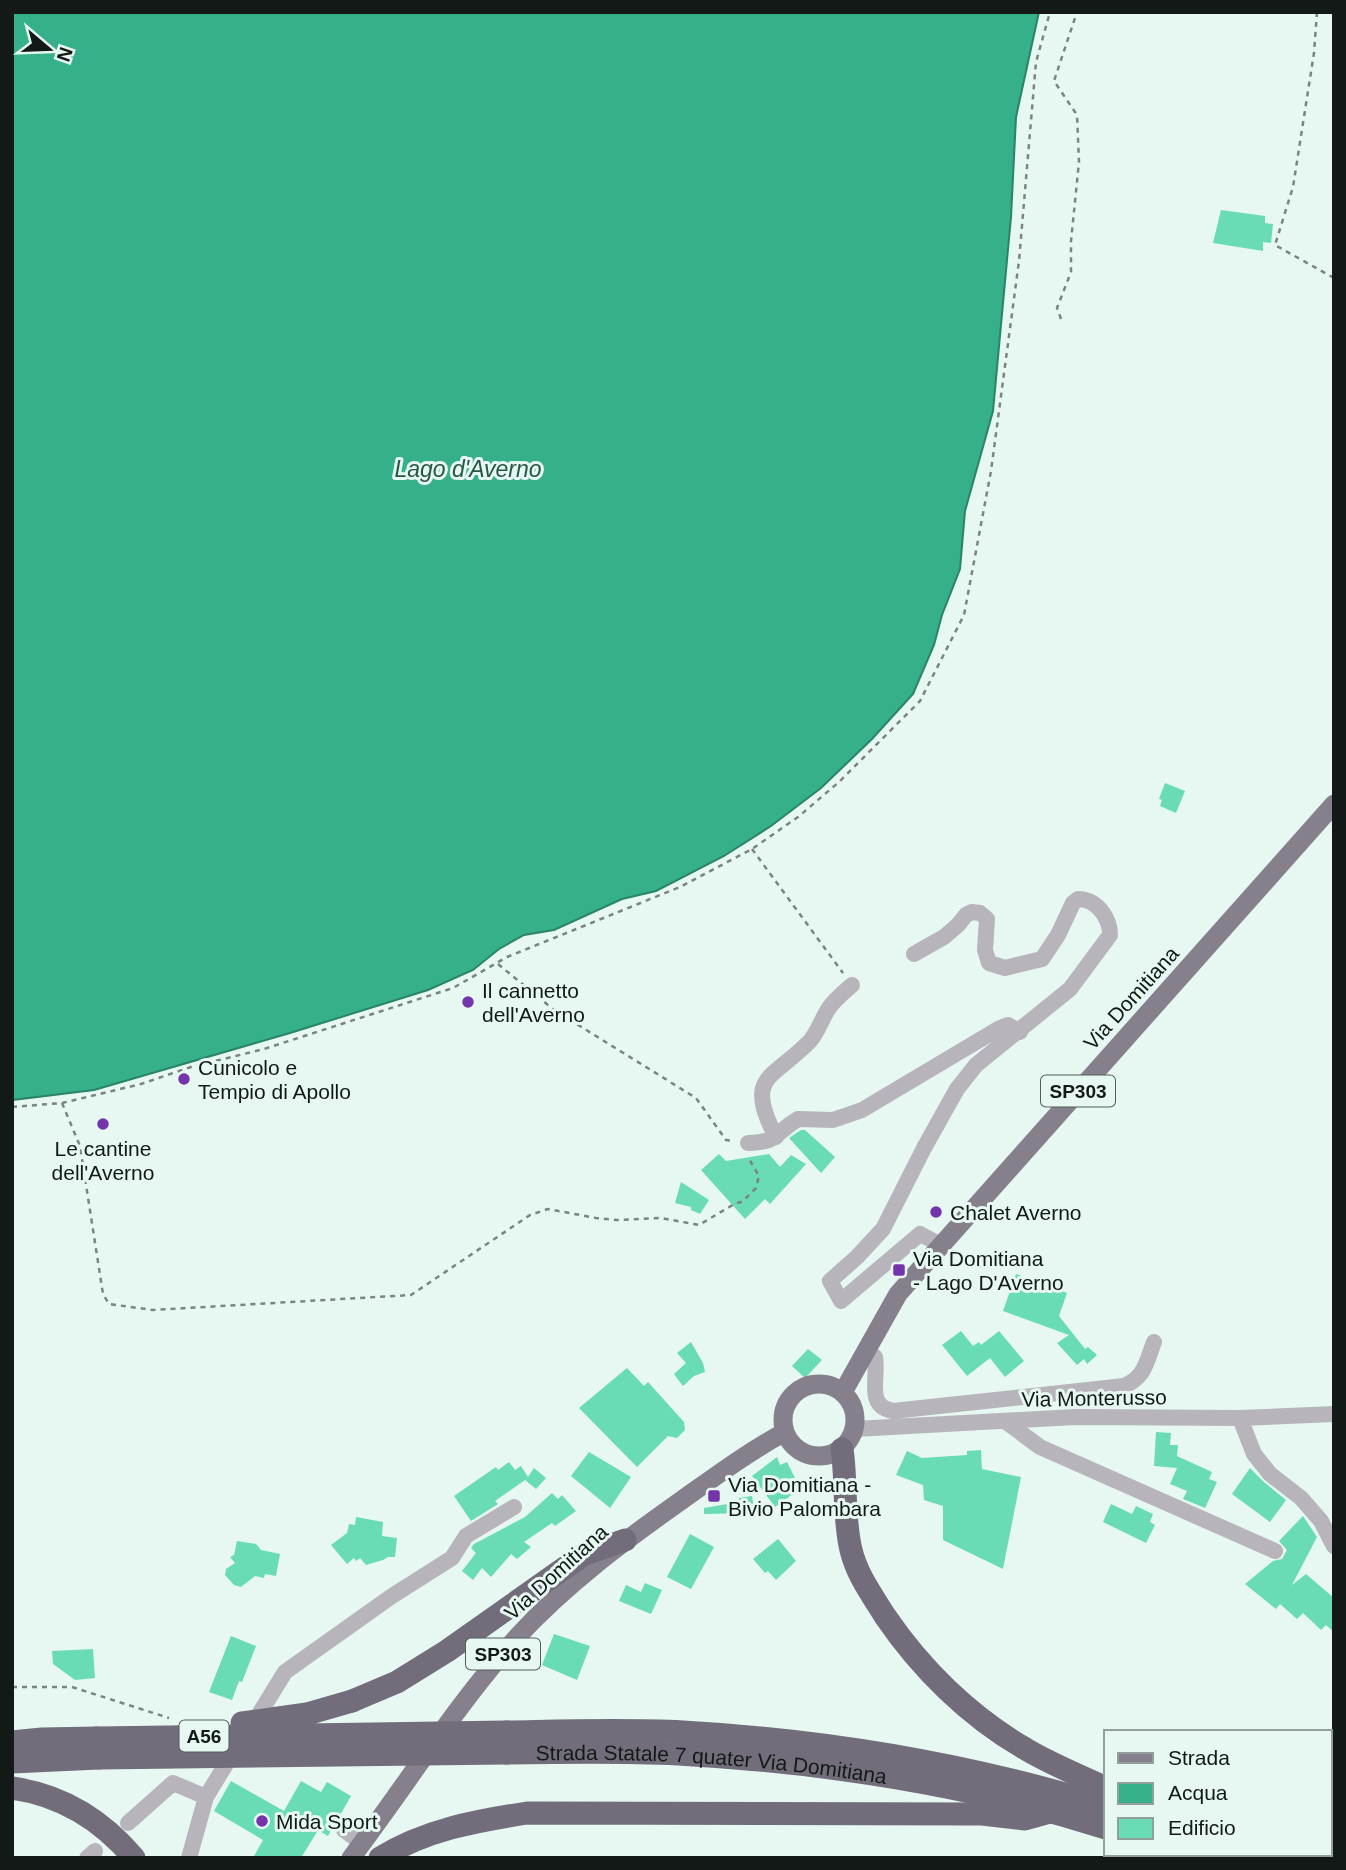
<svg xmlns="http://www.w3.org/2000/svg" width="1346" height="1870" font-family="Helvetica,sans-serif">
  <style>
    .water { fill: #35b08b; stroke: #2b8368; stroke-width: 2 }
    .building { fill: #69dcb6 }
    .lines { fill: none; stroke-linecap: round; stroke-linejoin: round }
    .path { stroke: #798581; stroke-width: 2.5; stroke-dasharray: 5 5; stroke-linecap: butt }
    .minor { stroke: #b7b5bb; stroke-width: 16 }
    .major { stroke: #85808c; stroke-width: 19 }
    .highway { stroke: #736d7b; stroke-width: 23 }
    .highway-bridge { stroke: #736d7b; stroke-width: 23 }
    .poi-dot { fill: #7435aa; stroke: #e6f8f1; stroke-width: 2.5 }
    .labels { text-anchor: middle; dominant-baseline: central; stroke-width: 6; stroke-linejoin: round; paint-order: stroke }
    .shield { fill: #e6f8f1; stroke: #525c58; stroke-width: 2 }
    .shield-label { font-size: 19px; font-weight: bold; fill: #131917 }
    .poi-label { font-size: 21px; fill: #131917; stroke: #e6f8f1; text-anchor: start }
    .street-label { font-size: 21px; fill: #131917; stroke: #e6f8f1 }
    .water-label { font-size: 23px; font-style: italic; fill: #275847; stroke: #e6f8f1 }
  </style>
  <rect width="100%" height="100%" fill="#e6f8f1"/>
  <!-- water -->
  <path class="water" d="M12 12H1039L1016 117 1011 217 993 411 965 511 960 569 942 615 934 645 913 694 872 739 821 788 771 826 724 856 656 891 622 899 554 930 524 935 499 949 473 970 428 990 290 1033 94 1090 12 1100Z"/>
  <!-- building -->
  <path class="building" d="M1221 210 1265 216V223L1273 224 1271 243 1263 242V251L1213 243Z
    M1165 783 1185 791 1176 813 1160 806 1162 800 1159 799Z
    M801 1130H805L835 1157 821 1173 789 1138Z
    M719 1154 726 1161 769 1154 780 1167 791 1155 806 1164 770 1204 765 1199 745 1219 701 1170Z
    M681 1182 709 1200 700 1214 691 1210V1207L675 1203Z
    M1016 1274 1067 1293 1059 1316 1085 1349 1088 1347 1097 1355 1087 1364 1084 1359 1077 1365 1057 1343 1069 1335 1003 1311Z
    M961 1331 973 1346 979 1342 981 1345 999 1331 1024 1361 1005 1377 990 1358 967 1376 942 1345Z
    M691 1342 703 1363 705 1372 694 1376 683 1386 674 1374 686 1363 677 1353Z
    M808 1349 822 1360 805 1378 792 1366Z
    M627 1368 644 1386 648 1382 684 1422 685 1430 677 1438 668 1436 637 1467 579 1408Z
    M1156 1432 1171 1433 1170 1445H1178L1177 1456 1212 1472 1209 1479 1217 1482 1205 1508 1183 1499 1187 1491 1170 1484 1177 1468 1154 1466Z
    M981 1450 982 1469 1021 1477 1003 1569 943 1540V1506L924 1500 923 1485 896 1475 907 1451 922 1458 967 1455V1451Z
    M589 1452 631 1477 610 1508 571 1476Z
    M777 1457 780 1465 787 1462 798 1484 790 1489 793 1494 775 1507 752 1476Z
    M509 1462 515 1470 521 1466 528 1477 534 1468 546 1478 536 1489 525 1480 495 1501 498 1504 471 1521 454 1496 496 1467 498 1470Z
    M1250 1468 1264 1482 1286 1500 1270 1522 1232 1494Z
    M552 1493 558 1499 562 1495 576 1511 555 1526 552 1523 524 1542 531 1547 517 1559 511 1554 491 1577 482 1568 473 1580 462 1571 476 1553 471 1548 474 1544 525 1517Z
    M752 1496 755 1513 704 1514V1508L739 1502V1498Z
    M1111 1504 1132 1514 1136 1506 1153 1514 1150 1522 1155 1525 1146 1543 1103 1522Z
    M1303 1516 1317 1537 1292 1585 1306 1574 1334 1598V1632L1326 1625 1321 1630 1303 1613 1297 1619 1280 1604 1276 1609 1245 1584 1273 1561 1282 1559 1287 1550 1279 1541Z
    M356 1517 383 1522 382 1536 397 1538 395 1557H388L383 1560 366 1565 360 1558 356 1561 354 1558 347 1564 331 1545 347 1533 349 1524 355 1525Z
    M690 1534 714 1547 691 1589 667 1577Z
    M778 1539 796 1561 776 1580 768 1571 765 1573 753 1559Z
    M237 1541 256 1544 261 1550 280 1554 276 1576 265 1574 264 1578 255 1576 241 1587 234 1585 225 1575 226 1569 235 1563 230 1557 234 1555Z
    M645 1583 662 1590 651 1614 619 1601 626 1585 641 1592Z
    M554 1634 590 1646 577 1680 542 1665Z
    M231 1636 256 1646 242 1682 239 1681 232 1700 209 1692Z
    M93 1649 95 1678 75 1680 53 1664 52 1651Z
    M231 1781 284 1811 301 1781 321 1792 327 1782 351 1796 328 1836 318 1830 301 1858H253L263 1840 214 1811Z"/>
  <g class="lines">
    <!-- path -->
    <path class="path" d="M1317 12 1314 53 1293 187 1275 245 1334 278
      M1061 319 1057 308 1071 272V241L1079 162 1077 115 1054 81 1077 12
      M752 849 843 973
      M498 964 554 1010 696 1098 726 1140 733 1141
      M62 1103 80 1146 103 1294 109 1304 153 1310 411 1295 530 1215 548 1209 596 1218 617 1220 661 1218 699 1225 736 1203 742 1202 756 1188 759 1176 749 1159
      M12 1107 62 1103 141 1084 191 1067 264 1049 453 988 507 957 680 887 752 849 798 817 839 782 920 701 964 615 991 471 1019 261 1036 62 1050 12
      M12 1687H72L169 1718"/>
    <!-- minor -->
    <path class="minor" d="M914 954 944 937 958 925 966 915 972 912 980 913 987 919 985 950 989 963 1005 968 1042 959 1058 935 1073 903 1078 899C1096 899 1110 917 1110 935L1070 989 976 1065 957 1089 924 1148 883 1229 857 1257 830 1281 841 1301 920 1234 941 1245
      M776 1137C744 1075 772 1080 810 1041 818 1032 822 1018 829 1008 835 999 844 992 852 985
      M748 1143C780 1142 774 1133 798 1119L833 1120 862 1110 998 1029 1008 1025 1020 1032
      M866 1351 875 1357C879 1378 865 1406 893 1411L1124 1386C1145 1377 1146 1363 1154 1342
      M1240 1418 1254 1454 1270 1474 1301 1498 1321 1521 1334 1546
      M1005 1421 1040 1447 1275 1551
      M855 1429 1075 1417 1240 1418 1334 1414
      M253 1724 285 1672 392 1596 452 1558 466 1536 514 1507
      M128 1823 173 1783 206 1797
      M344 1830 362 1843
      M87 1858 95 1851
      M189 1858 206 1797 234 1751"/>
    <!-- major -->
    <path class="major" d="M783 1420a36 36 0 1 1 72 0a36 36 0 1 1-72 0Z
      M843 1392 898 1294 1334 804
      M351 1858C407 1784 456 1705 518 1636 567 1583 624 1541 682 1500 716 1476 748 1452 785 1432"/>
    <!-- highway -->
    <g class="highway">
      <path d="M842 1449C847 1482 843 1517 851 1550 857 1575 872 1595 885 1616 921 1669 969 1716 1024 1748 1050 1764 1079 1775 1106 1788"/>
      <path d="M352 1701 397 1682 447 1651 583 1555 625 1540"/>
      <path d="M507 1732C565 1731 624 1729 683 1732 826 1740 969 1764 1106 1806"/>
      <path d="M12 1742 42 1739 97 1738"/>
      <path id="s1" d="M507 1753C564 1752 621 1751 678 1754 822 1762 968 1784 1106 1828"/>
      <path d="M12 1762 99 1758"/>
      <path d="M12 1788C62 1795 102 1820 134 1858"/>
      <path d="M1183 1854 1193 1858"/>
      <path d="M1241 1854 1250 1858"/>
      <path d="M380 1858C425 1830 475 1821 527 1813L982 1814 1025 1819 1050 1812"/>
    </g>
    <!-- highway-bridge -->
    <path class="highway-bridge" d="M242 1723 307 1714 352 1701
      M97 1738 507 1732
      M99 1758 507 1753"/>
  </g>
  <!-- markers -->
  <g class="poi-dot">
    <circle cx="468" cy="1002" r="7"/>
    <circle cx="184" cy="1079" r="7"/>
    <circle cx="103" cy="1124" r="7"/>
    <circle cx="936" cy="1212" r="7"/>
    <rect x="892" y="1263" width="14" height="14" rx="3.5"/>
    <rect x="707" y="1489" width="14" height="14" rx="3.5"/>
    <circle cx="262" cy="1821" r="7"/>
  </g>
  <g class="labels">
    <!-- shield labels -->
    <g class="shield">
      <rect x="1041" y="1075.5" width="74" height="31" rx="5"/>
      <rect x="466" y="1638.5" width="74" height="31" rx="5"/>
      <rect x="179.5" y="1720.5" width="49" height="31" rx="5"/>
    </g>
    <g class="shield-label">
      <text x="1078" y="1091">SP303</text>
      <text x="503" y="1654">SP303</text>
      <text x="204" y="1736">A56</text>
    </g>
    <!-- poi labels -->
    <g class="poi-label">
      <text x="482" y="990">Il cannetto<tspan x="482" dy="24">dell'Averno</tspan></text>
      <text x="198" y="1067">Cunicolo e<tspan x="198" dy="24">Tempio di Apollo</tspan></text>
      <text x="103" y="1148" text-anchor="middle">Le cantine<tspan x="103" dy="24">dell'Averno</tspan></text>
      <text x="950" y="1212">Chalet Averno</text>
      <text x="913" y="1258">Via Domitiana<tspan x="913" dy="24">- Lago D'Averno</tspan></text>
      <text x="728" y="1484">Via Domitiana -<tspan x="728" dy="24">Bivio Palombara</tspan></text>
      <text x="276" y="1821">Mida Sport</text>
    </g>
    <!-- street labels -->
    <g class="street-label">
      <text transform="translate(1131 998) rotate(-48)">Via Domitiana</text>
      <text transform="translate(1094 1398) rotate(-1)">Via Monterusso</text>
      <text transform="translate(556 1572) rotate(-42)">Via Domitiana</text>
      <text stroke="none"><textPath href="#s1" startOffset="205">Strada Statale 7 quater Via Domitiana</textPath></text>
    </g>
    <!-- water labels -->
    <g class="water-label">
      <text x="468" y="469">Lago d'Averno</text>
    </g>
  </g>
  <!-- border -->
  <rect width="1346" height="1870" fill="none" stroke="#131917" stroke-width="28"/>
  <!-- legend -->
  <rect x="1104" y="1730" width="228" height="126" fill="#e6f8f1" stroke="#929f9a" stroke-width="2"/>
  <rect x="1118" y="1753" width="35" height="10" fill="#85808c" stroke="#929f9a" stroke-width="2"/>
  <text x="1168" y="1765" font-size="21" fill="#131917">Strada</text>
  <rect x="1118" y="1783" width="35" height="21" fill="#35b08b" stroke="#929f9a" stroke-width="2"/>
  <text x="1168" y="1800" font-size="21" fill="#131917">Acqua</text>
  <rect x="1118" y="1818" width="35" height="21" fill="#69dcb6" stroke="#929f9a" stroke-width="2"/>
  <text x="1168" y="1835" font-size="21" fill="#131917">Edificio</text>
  <!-- north arrow -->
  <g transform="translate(49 49) rotate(109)" stroke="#e6f8f1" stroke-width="5" paint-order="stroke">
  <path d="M0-5L12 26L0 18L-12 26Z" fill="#131917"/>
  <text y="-10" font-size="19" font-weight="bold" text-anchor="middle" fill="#131917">N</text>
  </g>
</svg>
